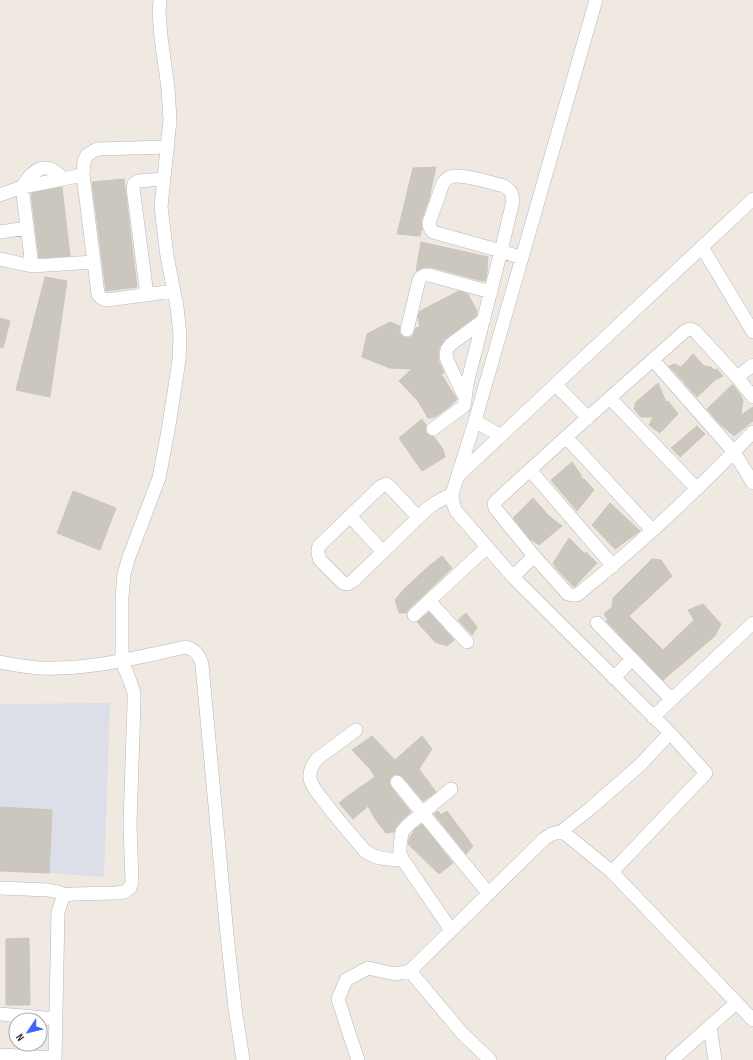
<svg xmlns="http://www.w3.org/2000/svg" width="753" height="1060" font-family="'Sofia Sans Condensed',sans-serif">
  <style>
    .airport { fill: #dcdee8 }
    .building { fill: #cbc7bf; stroke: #cbc5ba }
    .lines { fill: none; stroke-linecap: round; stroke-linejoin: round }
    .minor-casing { stroke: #b4b7c1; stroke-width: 14 }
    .minor { stroke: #fff; stroke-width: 13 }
  </style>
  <rect width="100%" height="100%" fill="#efe9e1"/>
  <!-- airport -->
  <path class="airport" d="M110 703 104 877 49 873 52 810 0 807V704Z"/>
  <!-- building -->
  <path class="building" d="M436 167 429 199 421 221 422 229 420 236 397 234 413 168Z
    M124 179 137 287 106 291 92 182Z
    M62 187 70 256 39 258 31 193Z
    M421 242 488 257 487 272 485 281 479 280 431 267 422 268 416 271Z
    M45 277 67 281 50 397 16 390Z
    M459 291 468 294 477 311 476 316 445 339 440 346 438 353 439 362 444 373 441 374 457 399 449 407 435 417 428 418 418 401 399 381 412 369 390 368 362 357 367 334 390 322 400 326 399 332 402 336 406 338H410L413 335 416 328 420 327 418 317 420 311Z
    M0 318 10 321 3 348 0 347Z
    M693 354 704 366 711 367 714 370 717 369 723 376 715 380 697 397 685 384V383L669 366 675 364 681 367Z
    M658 383 666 402 668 401 678 414 660 433 649 425 653 417H641L634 409 636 402Z
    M732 385H733L739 393 743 400 741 415 753 407V421L734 436 720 424 707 409Z
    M422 419 426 425 425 430 426 433 430 436 434 437 443 449 445 457 422 471 399 438Z
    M697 426 705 434 680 457 671 448Z
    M572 462 581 475V478L585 480 594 490 577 511 551 480Z
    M73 491 116 508 100 550 57 533Z
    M533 498 549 516 562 526 539 545 530 539 513 518Z
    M610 503 640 531 615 549 592 525Z
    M569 538 585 554 586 552 597 563 574 587 556 568 553 563Z
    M442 556 452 568 409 609 406 613H399L395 600 404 589 429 566Z
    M652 559 661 560 672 576 629 616 663 650 694 620 688 610 703 604 721 624 715 636 663 680 606 621 608 620 604 614 612 607 613 598Z
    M429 612 454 640 447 646 435 642 417 622Z
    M466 613 477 627 472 635 458 620Z
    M372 736 395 760 422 736 432 749 419 769 436 792 425 800 423 801 403 777 400 775 395 774 392 776 390 779 389 783 391 787 411 812 401 821 396 827 394 832 386 833 375 819 368 806 353 819 339 803 349 795 375 777 370 769 352 750Z
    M0 807 52 810 49 873 0 871Z
    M438 811 441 815 447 811 473 846 466 854 434 814Z
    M422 824 453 863 439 874 408 844 409 839 415 829Z
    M29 938 30 1005H6V939Z"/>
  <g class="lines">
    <defs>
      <path id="minor" d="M596 0 475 421 452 494 453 503 456 511 513 577 670 733 706 773 612 872 753 1020
        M168 147 97 149 87 155 84 161 83 175 98 294C100 298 103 299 107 300L174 291
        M0 195 22 187 83 175
        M0 232 27 228
        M702 247 753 332
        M0 259 32 266 94 262
        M32 266 22 187C33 169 47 159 63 179
        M147 295 133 188 134 184 138 181 163 179
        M407 330 419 280 421 277 425 275H429L491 292
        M653 360 734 452 753 483
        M737 377 753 365
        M556 385 588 418
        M753 397 737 377 695 331 690 329 685 331 566 437 497 500 494 504 495 508 534 556 568 594 573 595H577C639 545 698 490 753 432
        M465 398 447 360C445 353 446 349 451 344L484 320
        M610 398 697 489
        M475 421 501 436
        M433 429 464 406 467 384 501 251 513 201 511 192 508 189 504 186C491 183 461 173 450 177 447 178 445 181 443 183L429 223C429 227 430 229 433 232L501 251 522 258
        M566 437 652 530
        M530 470 613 566
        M459 475 753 199
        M350 516 383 552
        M418 517 389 486 386 484 380 487 319 546C317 551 318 554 320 560L343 583C348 585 350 583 354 580L427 509 435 503 452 494
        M513 577 534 556
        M429 601 467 642
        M414 615 487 547
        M597 623 671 699
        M0 662C19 666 39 669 58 668 102 667 144 656 186 647 196 650 200 656 202 665L227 935 235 1008 243 1060
        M614 678 632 659
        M653 717 753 623
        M356 730 317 759C313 764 309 771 310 779 312 787 318 794 323 800 336 818 351 834 365 851 377 860 388 859 403 860
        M397 782 489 894
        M451 789 407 826 402 832 400 846V853L403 860 451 930
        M562 831 592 807 641 764 670 733
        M0 888 48 890 58 892 65 895 74 894 116 893 124 892 130 888 132 882 130 824 134 703V693L130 681 122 661V598L124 574 129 557 159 478 169 425 179 360 180 335 177 307 167 256 161 207 170 120 168 88 161 37 159 13 160 0
        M410 971 462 1033 490 1060
        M0 1014 56 1019
        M710 1026 715 1060
        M0 1055 55 1058
        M55 1060 58 912 62 900 65 895
        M358 1060 348 1030 338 999 346 980 368 968 395 974 410 971 544 839 552 834 562 831 612 872
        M672 1060 736 1003"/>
    </defs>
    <!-- minor casing -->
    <use href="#minor" class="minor-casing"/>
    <!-- minor -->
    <use href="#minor" class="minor"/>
  </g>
  <!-- north arrow -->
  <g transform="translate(28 1032) rotate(235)"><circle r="19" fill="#ffffff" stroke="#ababab"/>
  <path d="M0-3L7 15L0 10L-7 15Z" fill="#4264fb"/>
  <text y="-6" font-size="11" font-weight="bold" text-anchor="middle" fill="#2e2e2e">N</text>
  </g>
</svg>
